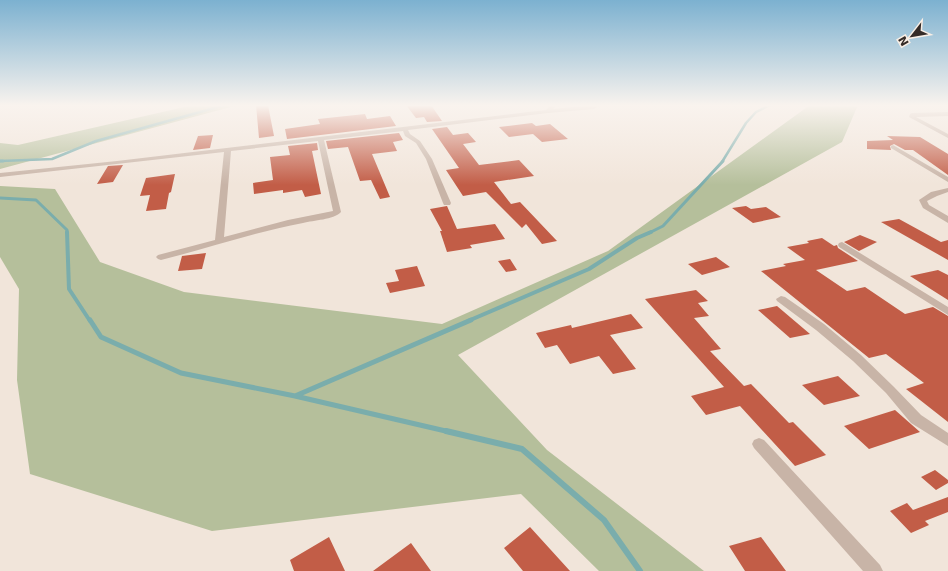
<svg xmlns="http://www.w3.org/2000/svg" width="948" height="571" font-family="'DejaVu Sans',sans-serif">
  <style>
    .green { fill: #b5bf9b }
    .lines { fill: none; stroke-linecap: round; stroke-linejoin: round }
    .stream-far4 { stroke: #7aadac; stroke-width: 2.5 }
    .stream-far3 { stroke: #7aadac; stroke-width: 3 }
    .stream-far2 { stroke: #7aadac; stroke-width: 4 }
    .stream-far1 { stroke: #7aadac; stroke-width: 5 }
    .stream { stroke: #7aadac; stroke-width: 6 }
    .building { fill: #c25d47 }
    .minor { fill: #c8b4a7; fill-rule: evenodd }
  </style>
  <rect width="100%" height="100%" fill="#f1e5da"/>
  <!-- green -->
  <path class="green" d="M193 105H238L0 169V143L18 145Z
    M810 105H858L842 142 458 355 547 450 704 571H599L521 494 212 531 30 474 17 380 19 289 0 257V186L55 189 100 262 184 292 442 324 608 251Z"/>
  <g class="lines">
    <!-- stream-far4 -->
    <path class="stream-far4" d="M0 161 52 159 96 141 225 105
      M722 162 746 123 756 112 770 105"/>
    <!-- stream-far3 -->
    <path class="stream-far3" d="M0 161H3
      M0 198 36 200 67 230V233
      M649 233 663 226 723 161"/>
    <!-- stream-far2 -->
    <path class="stream-far2" d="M67 232 69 289 90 321
      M468 321 589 269 637 238 651 232"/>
    <!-- stream-far1 -->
    <path class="stream-far1" d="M90 320 101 337 181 373 295 396 450 432
      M295 396 471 320"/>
    <!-- stream -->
    <path class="stream" d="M446 431 522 449 604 520 640 571"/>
  </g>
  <!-- building -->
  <path class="building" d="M256 105H268L274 136 259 138Z
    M406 105H431L442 121 427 122 424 117 416 118Z
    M365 114 367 119 390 116 396 126 287 139 285 129 320 124 318 119Z
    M532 123 536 126 550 124 568 139 542 142 533 134 509 137 499 127Z
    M447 127 453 135 468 133 476 142 463 144 479 165 519 160 534 176 494 182 511 204 520 202 557 241 542 244 526 224 522 228 486 192 463 196 446 170 459 168 432 129Z
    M399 133 403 140 393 142 397 151 372 154 390 197 380 199 371 180 360 181 348 147 328 149 326 141Z
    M213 135 210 148 193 150 198 136Z
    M887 136 920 137 948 154V175L913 150H905L894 144 890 146 891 150 867 149V141L893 140Z
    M317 143 318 150 312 151 321 194 305 197 302 190 283 193V190L254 194 253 183 273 180 270 157 290 155 288 146Z
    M123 165 113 182 97 184 108 166Z
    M175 174 171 192 169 193 166 209 146 211 150 195 140 196 146 178Z
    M447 206 457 229 495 224 505 239 470 245 472 248 447 252 440 231H442L430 209Z
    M746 206 751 209 766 207 781 217 753 223 732 208Z
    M899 219 941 242 948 240V260L881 222Z
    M860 235 877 242 859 251 844 242Z
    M822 238 834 246 837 245 838 248 858 261 816 270 847 291 865 287 905 314 933 307 948 316V422L906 389 924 383 886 354 869 358 761 271 786 266 783 264 805 260 787 247 809 243 807 241Z
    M206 253 202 269 178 271 182 256Z
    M716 257 730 267 702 275 688 264Z
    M510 259 517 270 506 272 498 261Z
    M417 266 425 286 390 293 386 283 399 281 395 270Z
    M938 270 948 275V300L910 276Z
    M696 290 708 301 698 303 709 316 694 318 721 349 710 351 744 386 751 384 789 423 793 422 826 455 795 466 740 406 706 415 691 396 724 387 645 299Z
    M777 306 810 334 790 338 758 310Z
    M631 314 643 328 610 335 636 369 613 374 599 356 570 364 557 345 545 348 536 333 571 325 572 328Z
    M838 376 860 396 824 405 802 385Z
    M895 410 920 432 869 449 844 426Z
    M935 470 948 480V483L936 490 921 477Z
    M948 497V512L925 521 929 525 911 533 890 511 907 503 913 510Z
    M530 527 570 571H523L504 548Z
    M329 537 345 571H294L290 560Z
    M761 537 786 571H745L729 546Z
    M411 543 431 571H373Z"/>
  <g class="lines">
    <!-- minor -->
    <path class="minor" d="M548 105H554L555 107 553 109 594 105 597 107 594 109 548 113 408 130 410 134 420 141 432 159 451 203 450 205H444L443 203 426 159 416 143 405 136 403 131 324 140 341 212C333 220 314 220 303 223 255 232 209 248 161 260L158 259 156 257 158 255 215 240 224 152 0 177V173L117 161 528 112 546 110 549 107ZM318 141 333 211 288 220 224 237 231 151Z
      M948 112V116L916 117 948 134V138L909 117 910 114 912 113Z
      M893 145 948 177V182L891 148V146Z
      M948 188V192L937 196 927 201 929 205 948 216V223L923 208 919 200 931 192Z
      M842 242 948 307V315L839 247 838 245 839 243Z
      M781 296 785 297 824 324 861 355 894 387 921 415 948 433V446L911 423 886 393 853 361 816 330 777 301 776 299Z
      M759 438 764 440 880 565 883 571H863L754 448 752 444 754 440Z"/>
  </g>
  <!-- sky -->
  <linearGradient id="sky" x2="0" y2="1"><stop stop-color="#7cb1d0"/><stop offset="0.57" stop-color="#f9f3ee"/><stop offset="1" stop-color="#f9f3ee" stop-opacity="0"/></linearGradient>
  <rect width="948" height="185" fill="url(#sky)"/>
  <!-- north arrow -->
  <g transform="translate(912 36) rotate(239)" stroke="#f9efe6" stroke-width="3" paint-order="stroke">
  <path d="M0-3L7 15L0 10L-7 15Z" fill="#352b27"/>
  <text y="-6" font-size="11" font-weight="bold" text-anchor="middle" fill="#352b27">N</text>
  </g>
</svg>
